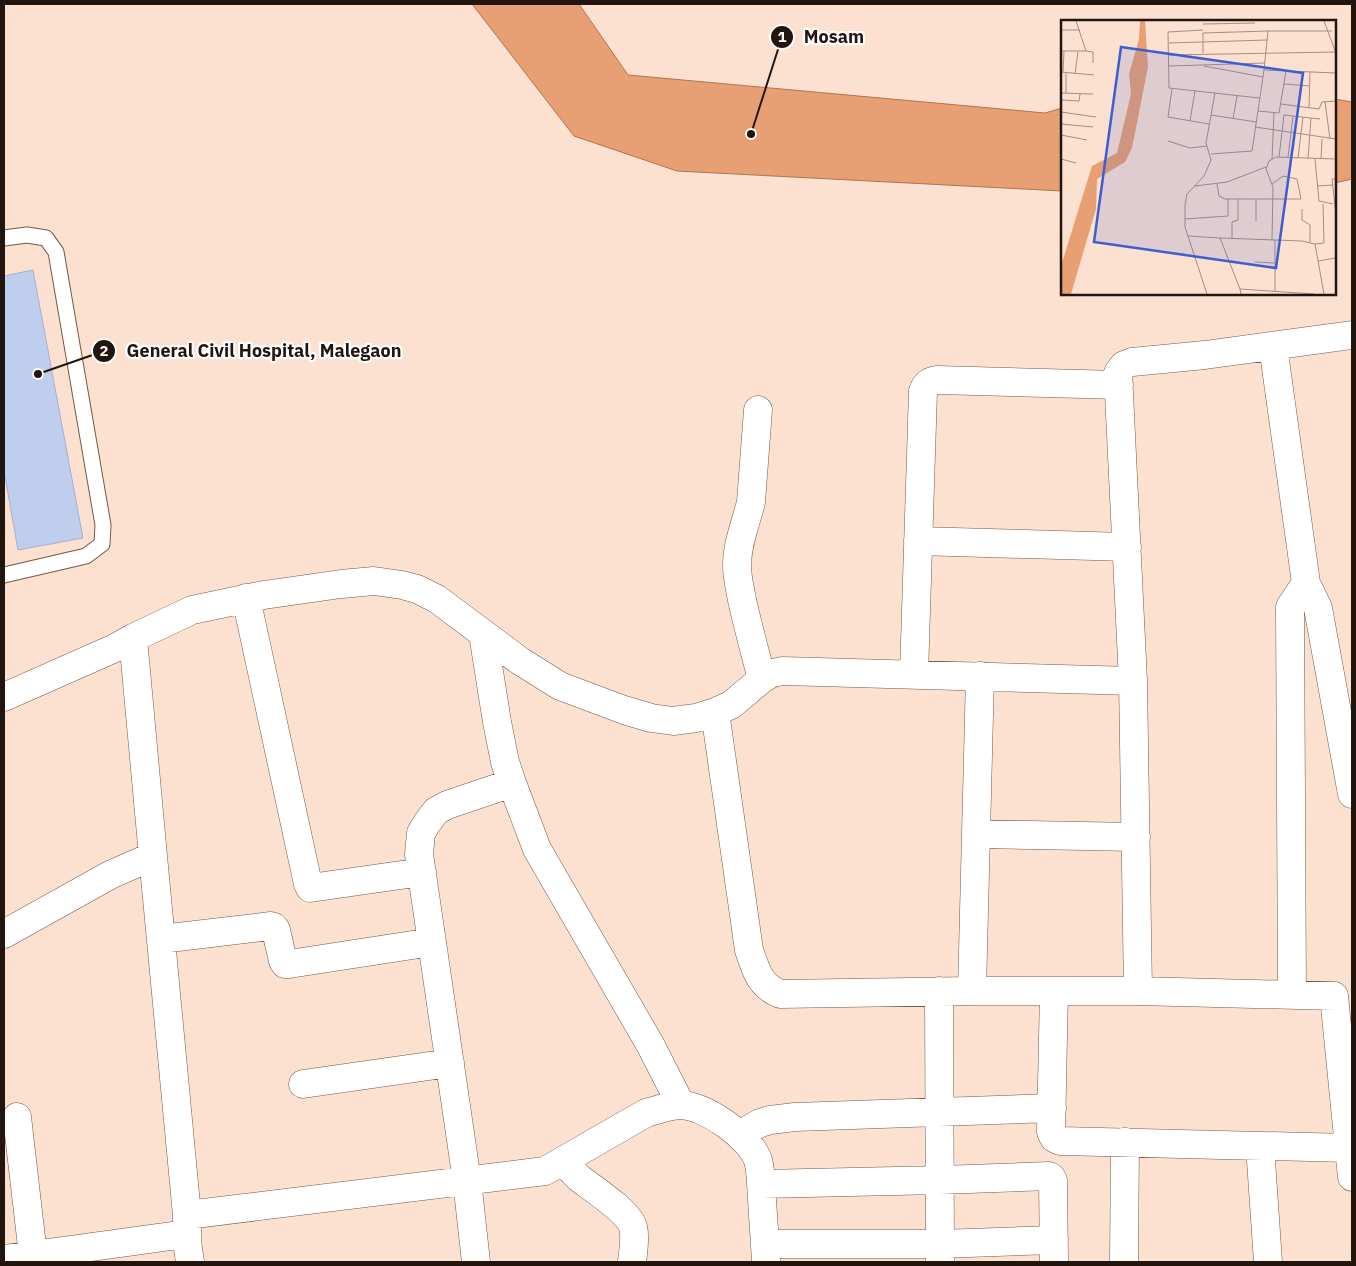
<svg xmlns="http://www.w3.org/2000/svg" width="1356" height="1266" font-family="'IBM Plex Sans',sans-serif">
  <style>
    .water { fill: #e89f73; stroke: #ac7655 }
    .building { fill: #c0ceee; stroke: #a4b1d1 }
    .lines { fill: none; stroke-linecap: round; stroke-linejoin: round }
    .lane-casing { stroke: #755846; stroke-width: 17 }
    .street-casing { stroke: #755846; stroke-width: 29 }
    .lane { stroke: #fff; stroke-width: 15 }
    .street { stroke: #fff; stroke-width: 28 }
    .inset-road { fill: none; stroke: #a48f82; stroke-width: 1 }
    .view { fill: #3c5ed0; fill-opacity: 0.15; stroke: #3c5ed0; stroke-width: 2.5 }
    .inset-edge { fill: none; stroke: #21150e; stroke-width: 2.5 }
    .leader { fill: none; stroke: #21150e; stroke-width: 2 }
    .callout-dot { fill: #21150e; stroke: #fff; stroke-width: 2 }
    .mark-label { font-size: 15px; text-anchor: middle; font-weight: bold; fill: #fff }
    .callout-label { font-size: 18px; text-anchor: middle; font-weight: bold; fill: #21150e; stroke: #fff; stroke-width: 4.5; stroke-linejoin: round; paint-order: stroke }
  </style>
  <rect width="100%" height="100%" fill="#fce0d0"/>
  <!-- water -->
  <path class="water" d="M472 4H579L628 75 1045 113 1062 108V191L677 171 574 136Z
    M1335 99 1352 102V179L1335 183Z"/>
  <!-- building -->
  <path class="building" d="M33 270 83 538 18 550 4 471V276Z"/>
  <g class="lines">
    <defs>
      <path id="lane" d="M4 238 27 235 46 238 56 252 103 525 102 544 86 556 4 575"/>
      <path id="street" d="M1273 346 1306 583 1318 608 1352 794
        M758 410 751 502C746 523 737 543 737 566 737 577 740 589 742 600 748 626 755 653 762 679
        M918 541 1127 547
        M246 598 308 884 310 888 422 872
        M483 634 497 722 505 762 512 783 537 849 651 1046 681 1105
        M133 638 153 856
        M914 674 923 391C926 383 930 381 938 380L1119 385
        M4 697 115 648 133 638 192 610 264 595 341 584 374 581 402 585 417 589 437 599 520 661 560 686 624 710 651 718 673 721 696 718 715 712 731 705 762 679 772 673 783 671 1133 681
        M715 712 749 950C756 970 759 985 780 994L972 991H1138L1334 996 1352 1177
        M976 834 1136 837
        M4 934 110 875 153 856 187 1215V1240
        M161 939 271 926 274 927 276 930 283 961 285 964H289L432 942
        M939 991 940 1262
        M972 991 980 676
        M1054 991 1051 1132 1054 1138 1060 1141 1349 1148
        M1138 991 1133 681 1118 373 1124 365 1132 362 1205 355 1352 335
        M1292 995 1290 607 1306 583
        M303 1084 450 1063
        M17 1117 33 1255
        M739 1135 760 1123 770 1120 795 1117 1052 1108
        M1260 1146 1268 1262
        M565 1160 573 1172 579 1178C592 1188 629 1212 633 1227 636 1238 633 1251 632 1262
        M761 1184 940 1180 1049 1176 1052 1178 1053 1181 1054 1262
        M187 1215 545 1171 646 1113C657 1110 668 1106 679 1105 705 1105 749 1136 758 1160 761 1170 761 1186 762 1198 763 1219 765 1241 766 1262
        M765 1244H940L1054 1240
        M4 1259 186 1234 190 1262
        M476 1262 467 1181 419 854 421 833 427 823 436 811 447 805 512 783
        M1124 1262 1125 1142"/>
    </defs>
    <!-- lane casing -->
    <use href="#lane" class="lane-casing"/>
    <!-- street casing -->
    <use href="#street" class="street-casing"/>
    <!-- lane -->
    <use href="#lane" class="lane"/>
    <!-- street -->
    <use href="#street" class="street"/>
  </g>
  <!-- overview -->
  <g transform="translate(1061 20)">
    <rect width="275" height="275" fill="#fce0d0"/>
    <path d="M79 1H84L87 47 71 128 64 142 36 159 35 189 10 274H0V246L31 146 56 133 70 74 68 54 78 19Z" fill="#e89f73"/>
    <path class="inset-road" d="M263 1 275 33M142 4 194 3M0 10H19M142 10 107 12 108 68 198 78M108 23 206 20M0 31H25L15 1M25 31 32 32V43M142 33V13L207 11M108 35 275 32M108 46 204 43M143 46 202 57M203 50 207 11H271M0 52 33 55M2 52 3 31M14 54 17 32M223 64 249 66M111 69 107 97 148 104M0 73 32 74M5 73V53M0 80 18 81 19 74M264 82 269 119M220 84 258 89 261 82 275 81M248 88 249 52M197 91 218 93 225 51M0 92 35 97M150 95 195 102M172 99 176 76M129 101 134 71M0 104 32 107M194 107 275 119M0 115 26 120M107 121 129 128 146 126M150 134 191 131 203 50 275 53M218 137 223 95 259 99M227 137 232 96M237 138 242 97M0 139 15 143M211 139 213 93M247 139 250 98M254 139 258 181 272 184M260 139 261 119M275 159H271L275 195M156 164 158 176 164 179H240L236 159 222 156 211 164M134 166 166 162 205 147M257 166 272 165M195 179V201M241 189V200L249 205V222M124 199 167 196V179M127 216 159 218M171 218V202L177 200V179M211 220 212 167 205 149 208 141 215 137 275 139M254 224 263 223 262 184M257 241 275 238M194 242 214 243M179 269 159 218 214 220M214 271V220L241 221 254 224 263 274M146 274 124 207V185L126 174 143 156 150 140 145 123 154 73M180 274 179 269 253 274"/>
    <path class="view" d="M60 27 242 53 215 248 33 222Z"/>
    <rect width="275" height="275" class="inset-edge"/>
  </g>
  <!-- callouts -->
  <path class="leader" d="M751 134L782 37M38 374L104 351"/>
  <g class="callout-dot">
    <circle cx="751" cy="134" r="5"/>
    <circle cx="38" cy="374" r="5"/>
    <circle cx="782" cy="37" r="12"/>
    <circle cx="104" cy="351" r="12"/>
  </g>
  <g class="mark-label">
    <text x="782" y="42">1</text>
    <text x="104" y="356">2</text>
  </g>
  <g class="callout-label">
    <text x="834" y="43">Mosam</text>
    <text x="264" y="357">General Civil Hospital, Malegaon</text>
  </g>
  <!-- border -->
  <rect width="1356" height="1266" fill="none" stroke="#21150e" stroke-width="10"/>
</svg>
